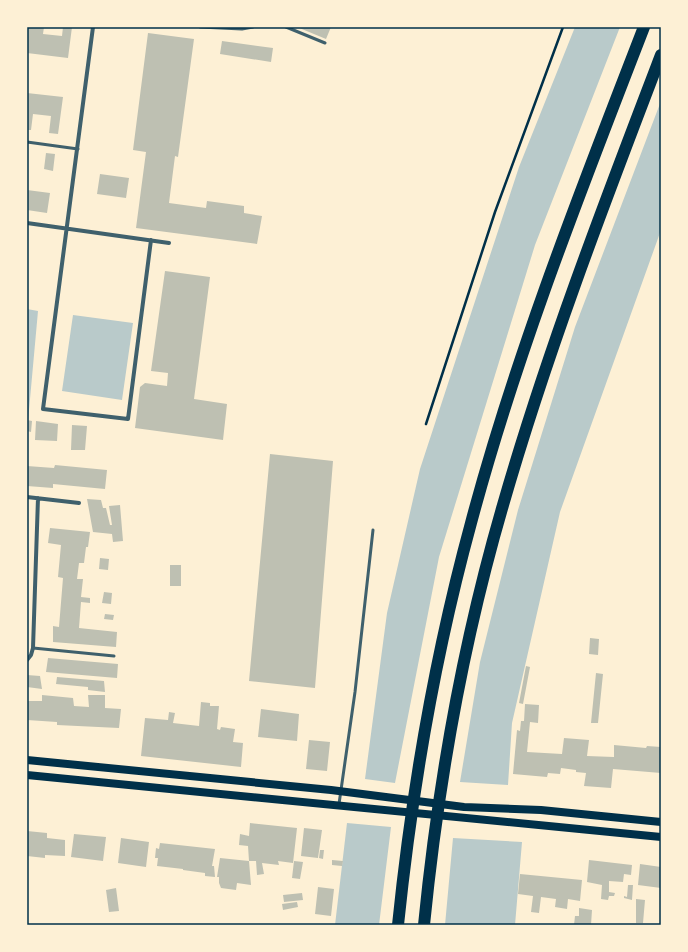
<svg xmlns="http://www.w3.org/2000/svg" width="688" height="952" font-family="Figtree,sans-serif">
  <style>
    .green { fill: #b9caca }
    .building { fill: #bec0b2 }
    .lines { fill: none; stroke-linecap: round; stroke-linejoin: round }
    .path { stroke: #003049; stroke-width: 2.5 }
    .service { stroke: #3f606c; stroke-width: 3 }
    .minor { stroke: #3f606c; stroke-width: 4 }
    .secondary { stroke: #003049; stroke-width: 8 }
    .motorway { stroke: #003049; stroke-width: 12 }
    .neatline { fill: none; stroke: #003049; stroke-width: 1.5 }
  </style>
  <rect width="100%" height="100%" fill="#fdf0d5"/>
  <!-- green -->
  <path class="green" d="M575 27H620L535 245 439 557 395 783 365 779 387 613 420 469 519 167Z
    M661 101V230L560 512 512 723 508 785 460 782 480 662 518 510 575 327Z
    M27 309 38 311 28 421 27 420Z
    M73 315 133 323 122 400 62 391Z
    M347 823 391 827 379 925H335Z
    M453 838 522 842 515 925H445Z"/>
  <!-- building -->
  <path class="building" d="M27 27H44L43 34 62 36 63 27H72L68 58 27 53Z
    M297 27H331L326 39Z
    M148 33 194 39 178 157 175 156 169 203 206 208 207 201 244 206V213L262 216 257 244 136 228 146 152 133 150Z
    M222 41 273 48 271 62 220 54Z
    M27 93 63 97 58 134 49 133 51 116 33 114 31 130H27Z
    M46 153 55 154 53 171 44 169Z
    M100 174 129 178 126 198 97 194Z
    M27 190 50 193 47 213 27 210Z
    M165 271 210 277 194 399 227 404 223 440 135 428 140 387 145 383 167 386 168 373 151 371Z
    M27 420 32 421 31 432 27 431Z
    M36 421 58 424 57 441 35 440Z
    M72 425 87 426 85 450H71Z
    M270 454 333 461 315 688 249 681Z
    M55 465 107 470 105 489 53 484V488L27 486V466L54 468Z
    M87 499 101 500 103 508H106L110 525H112L109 506 120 505 123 541 113 542 112 534 93 532Z
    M50 528 90 532 88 547H86L84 563H79L77 579H83L81 597 90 598V603L81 602 79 628 117 632 116 647 53 642V626L59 627 63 578 58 577 61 545 48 543Z
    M100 558 109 559 108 570 99 569Z
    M170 565H181V586H170Z
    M104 592 112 593 111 604 102 603Z
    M105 614 114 615 113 620 104 619Z
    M590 638 599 639 598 655 589 654Z
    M48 658 118 664 117 678 46 672Z
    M526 666 530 667 523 704 519 703Z
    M596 673 603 674 598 723H591Z
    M27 675 40 676 42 689 27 687Z
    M57 677 104 681 105 692 88 690V687L56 684Z
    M42 695 73 698 74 706 89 707 88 695H105V708L121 709 119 728 57 725V722L27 720V701H42Z
    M201 702 210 703V706H219L217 729 220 730 221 727 235 729 233 742 243 743 241 767 141 756 145 718 168 720 169 712 175 713 173 723 199 726Z
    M525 704 539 705 538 723 530 722 527 752 562 754 564 738 589 740 587 756 614 757V745L646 748 647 746 661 747V773L613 769 611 788 584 786 586 773 576 772V770L561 768 560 774 548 773 547 777 513 774 517 730 520 731 521 721H524Z
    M261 709 299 714 297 741 258 737Z
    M309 740 330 742 327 771 306 769Z
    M250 823 297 828 293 863 278 861 279 865 262 863 264 874 257 875 256 861H249L248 846 239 845 240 834 249 836Z
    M304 828 322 830 318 858 301 856Z
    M27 831 47 833V838L65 840V856L45 855V858L27 856Z
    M74 834 106 837 103 861 71 857Z
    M121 838 149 842 146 867 118 863Z
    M160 843 215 849 212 866H214L215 877 205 876V873L183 870V869L157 866 158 858H155L156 848 159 849Z
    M320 850H324L323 859 319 858Z
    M220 858 249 861 251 885 237 883 236 890 221 888 219 883V877H217Z
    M332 860 343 861 342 866 332 865Z
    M589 860 632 865 631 875 624 874 623 882 609 881V892L615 893 614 896H609L608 900 601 899 602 885 587 882Z
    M294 861 303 862 300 879 292 878Z
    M640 864 661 867V888L638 885Z
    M520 874 582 880 580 901 568 899 567 909 555 907 556 899 541 897 539 913 531 912 533 896 518 894Z
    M628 885H633L632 900 624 898V896L627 897Z
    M318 887 334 889 331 916 315 914Z
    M116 888 119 911 109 912 106 890Z
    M302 893 303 900 284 902 283 895Z
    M636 899 645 900 643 923H636Z
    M297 902 298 907 283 910 282 904Z
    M579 908 592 910 591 925H574L575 916H579Z"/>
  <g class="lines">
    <!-- path -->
    <path class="path" d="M426 424 495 212 563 27"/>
    <!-- service -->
    <path class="service" d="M200 27 242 29 253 27
      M286 27 325 43
      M27 142 78 149
      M33 648 114 656
      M339 804 355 692 373 530"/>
    <!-- minor -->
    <path class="minor" d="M93 27 43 409 128 419 151 240
      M27 223 169 243
      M27 497 79 503
      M27 660 31 655 33 648 38 498"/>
    <!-- secondary -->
    <path class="secondary" d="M27 760 331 790 464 807 541 810 661 822
      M27 775 661 837"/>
    <!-- motorway -->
    <path class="motorway" d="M398 925C412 789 435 655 471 523 516 354 581 190 644 27
      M424 925C438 784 463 642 503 505 547 352 604 204 661 55"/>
  </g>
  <!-- border -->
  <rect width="688" height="952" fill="none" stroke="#fdf0d5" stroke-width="56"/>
  <rect x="28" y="28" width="632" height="896" class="neatline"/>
</svg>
